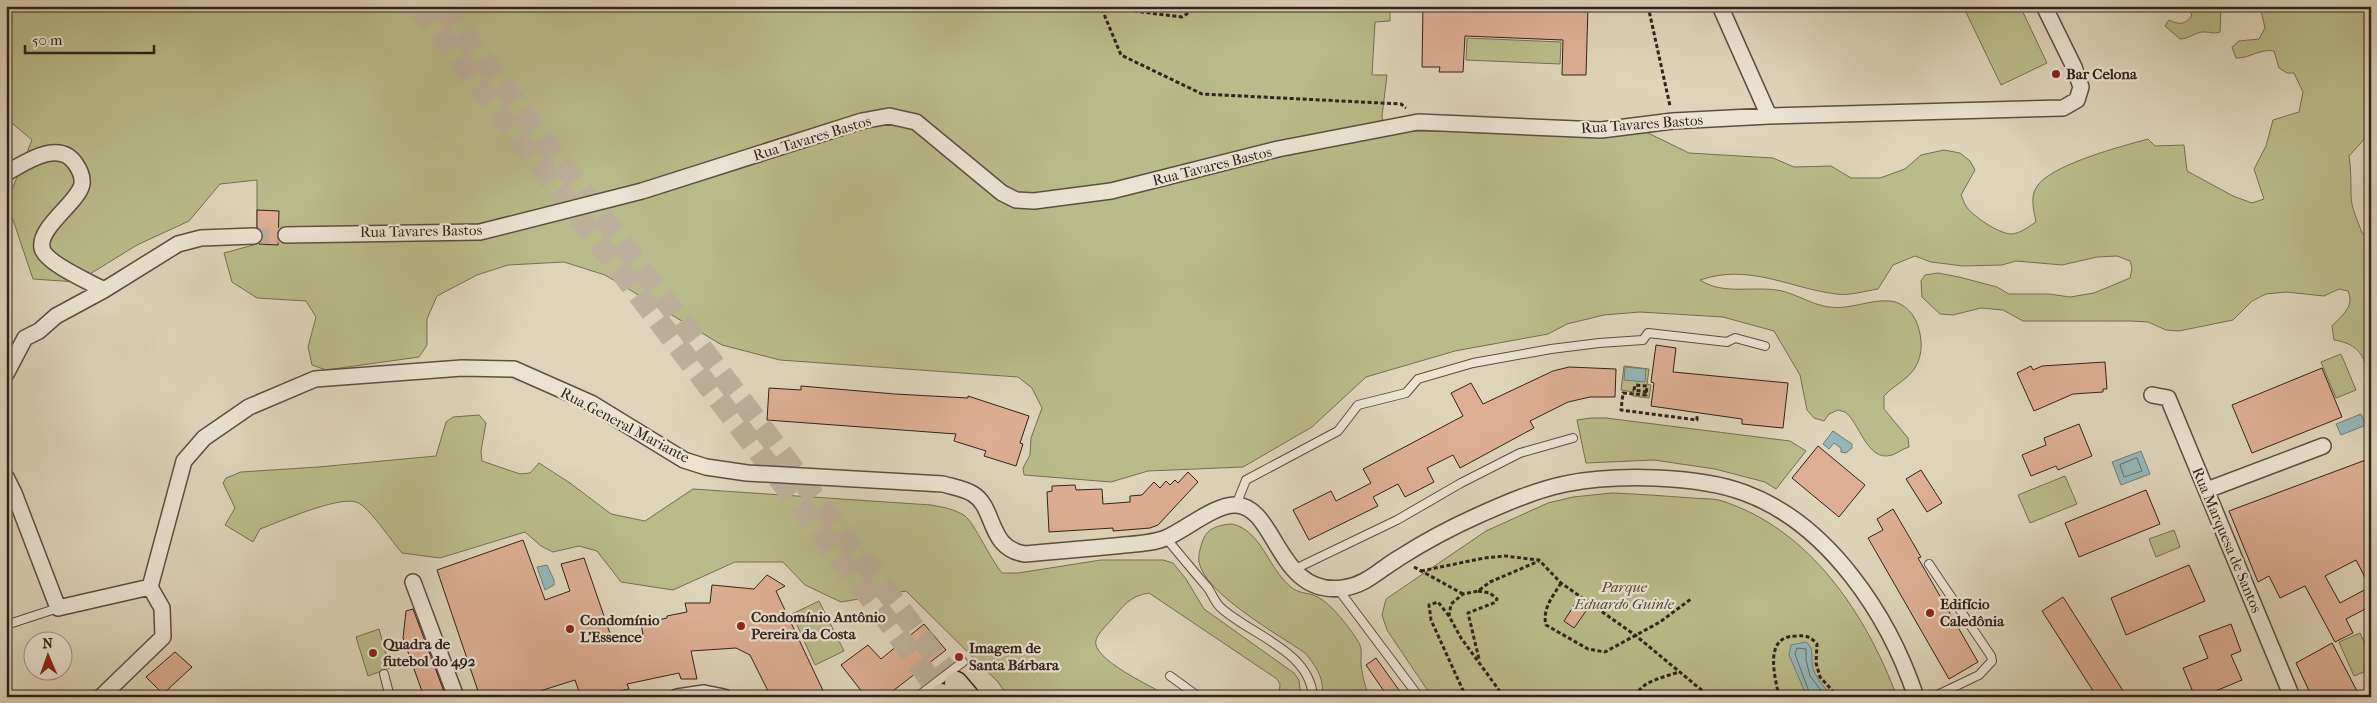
<svg xmlns="http://www.w3.org/2000/svg" width="2377" height="703" font-family="'IM FELL French Canon',serif">
  <style>
    .green { fill: #b9bb8a; stroke: #766e53 }
    .water { fill: #95b7b7; stroke: #6d7b79 }
    .lines { fill: none; stroke-linecap: round; stroke-linejoin: round }
    .shore { stroke: #646c6a; stroke-width: 1 }
    .building { fill: #ddae93; stroke: #32221c; fill-rule: evenodd }
    .street-tunnel { stroke: #bcb09a; stroke-width: 15; stroke-dasharray: 15 8; stroke-linecap: butt }
    .primary-tunnel { stroke: #bcb09a; stroke-width: 22; stroke-dasharray: 22 11; stroke-linecap: butt }
    .lane-casing { stroke: #5d4e43; stroke-width: 10 }
    .street-casing { stroke: #5d4e43; stroke-width: 18 }
    .primary-casing { stroke: #32221c; stroke-width: 25 }
    .path { stroke: #32221c; stroke-width: 3; stroke-dasharray: 4 2.5; stroke-linecap: butt }
    .lane { stroke: #eae3d2; stroke-width: 8 }
    .street { stroke: #eae3d2; stroke-width: 15 }
    .primary { stroke: #ded4b9; stroke-width: 22 }
    .poi-dot { fill: #8f2418; stroke: #eae3d2; stroke-width: 2 }
    .labels { text-anchor: middle; dominant-baseline: central; stroke-width: 4.5; stroke-linejoin: round; paint-order: stroke }
    .poi-label { font-size: 15px; font-weight: bold; fill: #32221c; stroke: #eae3d2; text-anchor: start }
    .street-label { font-size: 15px; fill: #32221c; stroke: #eae3d2 }
    .park-label { font-size: 15px; font-style: italic; fill: #544838; stroke: #eae3d2 }
  </style>
  <rect width="100%" height="100%" fill="#ded4b9"/>
  <filter id="stains"><feTurbulence type="fractalNoise" baseFrequency=".004" numOctaves="4"/><feColorMatrix values="0 0 0 0 .2 0 0 0 0 .09 0 0 0 0 .02 0 0 0 .5 -.17"/></filter>
  <radialGradient id="worn" r=".72"><stop offset=".6" stop-color="#630" stop-opacity="0"/><stop offset="1" stop-color="#630" stop-opacity=".3"/></radialGradient>
  <!-- green -->
  <path class="green" d="M6 6H1390V21L1375 22 1372 75H1387L1382 116 1384 131 1646 132 1689 153 1773 158 1794 167 1831 166 1851 178H1880L1905 169 1921 155 1944 150 1960 153 1970 161 1975 170 1961 195C1963 199 1964 203 1966 206 1972 216 2001 235 2012 234 2021 233 2028 227 2036 222 2034 211 2030 198 2036 188 2048 165 2123 146 2148 139L2155 146 2184 145 2187 171 2233 196 2252 203 2264 199 2254 169 2266 146 2273 120 2299 112 2303 92 2294 73H2287L2279 68 2274 51C2260 48 2249 59 2236 58L2232 47 2239 41 2259 39 2265 28 2260 6H2371V123L2368 135 2349 156C2351 169 2351 182 2351 195 2351 208 2358 221 2362 233L2371 238V379C2364 357 2360 344 2334 340L2332 326C2342 315 2355 307 2348 291L2339 289 2324 296 2286 292 2266 294 2252 301 2233 320 2179 331 2166 330 2148 322 2131 321H2023L2003 310 1981 308 1953 315 1940 314 1922 297 1921 281 1925 275 1938 273 1959 277 1997 287 2009 294H2049L2070 297 2094 293 2130 278 2132 268 2130 261 2117 256 2097 257 2062 265 2016 261 2002 265 1963 266 1931 262 1915 256 1893 265 1878 289C1864 291 1850 296 1836 294 1789 288 1749 263 1700 280 1724 296 1755 285 1782 291 1798 295 1813 305 1829 307 1851 310 1870 299 1890 301 1901 302 1911 310 1916 321 1924 340 1924 362 1907 377 1899 384 1891 388 1884 396V409L1908 438 1909 447C1902 449 1898 453 1892 455 1867 463 1859 421 1845 412 1843 411 1840 411 1838 410L1829 414 1824 421 1814 418 1807 410 1800 375 1774 331 1723 317 1640 312 1604 315 1567 324 1548 334 1455 351 1366 377 1312 427 1243 467 1148 471 1111 482 1024 475 1023 468 1030 455 1031 438 1042 408 1032 388 1018 377 780 360 722 345 605 275 564 262 508 265 477 275 437 296 427 319V345L419 357 326 370 312 365 308 347 316 317 306 301 257 298 232 282 224 253 257 244V180L220 184 189 221 137 245 77 282 33 279 7 202 32 140 6 118Z
    M1963 6H2020L2047 63 2001 85Z
    M2185 6H2221L2220 32C2213 34 2211 32 2204 32 2195 32 2189 39 2180 39L2165 26 2169 20C2180 25 2185 25 2192 15Z
    M1467 38 1561 42 1560 64 1466 60Z
    M2341 354 2356 390 2336 398 2321 362Z
    M1624 366 1649 369 1647 384 1651 385 1649 398 1633 396 1634 392 1621 390Z
    M479 415 486 423 481 451 482 461 520 474 530 473 539 463 570 483 611 514 645 521 693 489 931 505C942 507 955 509 965 516 974 523 991 560 1002 573H1018L1101 560H1163L1173 563 1186 579 1204 609 1294 673 1299 680 1301 697H1279L1280 684 1277 679 1149 593C1130 596 1124 605 1112 619 1107 625 1098 633 1096 640 1090 659 1155 688 1170 697H1008L998 682 906 591 841 602 805 585 783 562H735L673 590 621 582 597 551 579 546 553 552 541 546 525 532 440 558 402 553C392 542 368 505 356 502 338 496 279 522 260 529L253 542 225 525 235 508 223 483 226 478 241 472 318 467 436 456 446 422 453 417Z
    M1591 418H1606L1790 441 1806 451 1776 489 1765 482 1715 469 1654 460 1586 463 1577 420Z
    M2065 476 2077 504 2030 523 2018 495Z
    M1612 493C1638 494 1665 496 1692 498 1701 499 1713 498 1722 501 1810 529 1866 614 1897 697H1432L1387 630 1382 615 1386 599 1486 531 1548 503 1573 497Z
    M1232 524C1258 530 1266 559 1282 578 1298 598 1305 589 1321 599 1333 606 1354 633 1360 645 1362 651 1361 654 1361 660 1361 673 1365 685 1369 697H1322C1325 679 1316 666 1305 653 1279 635 1204 593 1199 562 1198 557 1200 548 1202 543 1206 528 1218 525 1232 524Z
    M2174 530 2180 547 2156 557 2149 539Z
    M819 601 844 651 815 665 792 614Z
    M379 629 390 668 368 676 356 637Z
    M2360 633 2371 657V669L2354 676 2339 642Z"/>
  <!-- water -->
  <path class="water" d="M1625 367 1646 369 1645 382 1624 380Z
    M2361 414 2366 425 2341 435 2336 424Z
    M1833 431 1852 444V448L1846 453 1841 452V448L1834 443 1829 449 1823 444Z
    M2141 451 2150 474 2121 485 2112 462Z
    M547 565 554 580V585L545 590 537 567Z
    M1806 642C1816 649 1809 660 1814 671 1818 681 1826 689 1833 697H1807L1789 655 1791 645Z"/>
  <g class="lines">
    <!-- shore -->
    <path class="shore" d="M2137 458 2142 471 2124 477 2120 465Z
      M1811 697 1795 654 1797 648 1806 649V660L1810 676 1826 697"/>
  </g>
  <!-- building -->
  <path class="building" d="M1423 6H1588L1586 75H1562L1563 40 1465 36 1463 72H1439L1440 67H1422Z
    M257 210 279 211 278 245 259 244 263 235 257 227Z
    M1656 345 1676 348 1673 372 1788 383 1783 428 1742 424V419L1651 406 1654 383 1651 382Z
    M2105 362 2107 389H2103V392L2073 394 2034 411 2017 373 2031 366 2033 370 2042 366Z
    M1569 367 1616 369 1615 397H1590L1568 402 1530 421 1534 428 1460 468 1453 455 1427 468 1434 482 1405 497 1398 484 1373 497 1378 506 1309 540 1293 510 1331 491 1336 501 1371 483 1363 469 1463 416 1451 393 1471 383 1483 404 1553 371Z
    M2322 368 2342 417 2252 453 2232 405Z
    M801 386 895 394 968 398V396L1029 416 1020 443 1023 444 1016 466 984 456 986 451 954 441 956 434 767 420 769 388 801 390Z
    M2079 424 2092 456 2058 470 2056 466 2031 476 2022 455 2046 445 2044 438Z
    M1818 446 1865 485 1839 517 1792 478Z
    M2371 458V606L2346 619 2353 633 2335 642 2305 586 2280 598 2269 576 2258 582 2229 511ZM2356 560 2370 587 2340 603 2325 576Z
    M1921 470 1942 503 1927 512 1906 479Z
    M1188 472 1198 482 1158 525 1150 528 1113 531V528L1049 532 1047 492 1052 491V486L1075 485 1076 490 1102 489 1103 504 1130 502V496L1142 495 1154 482 1160 488 1166 481 1170 485 1175 480 1178 483Z
    M2146 490 2160 524 2079 557 2065 523Z
    M1893 509 1921 557 1918 558 1978 662 1949 679 1868 538 1883 530 1877 519Z
    M523 540 545 600 570 591 561 564 584 558 613 642 643 634 641 624 667 618V616L687 612 685 603H710L712 585 754 589 767 575 785 586 776 591 826 697H771L750 655 736 648 691 651 697 679H681L679 673 627 684 629 689 593 697H581L575 680 540 691 543 697H480L437 570Z
    M2189 565 2205 601 2126 635 2111 598Z
    M2063 597 2127 697H2097L2042 611Z
    M1575 604 1586 611 1574 628 1564 621Z
    M413 609 446 697H424L403 638 406 611Z
    M924 624 946 650 885 697H866L841 665 868 645 881 659Z
    M2231 624 2241 651 2231 655 2242 680 2201 697H2195L2183 668 2208 658 2199 636Z
    M2332 643 2357 691 2346 697H2312L2296 663Z
    M175 652 192 667 163 694 146 677Z
    M1376 658 1404 697H1388L1366 665Z"/>
  <g class="lines">
    <!-- street-tunnel -->
    <path class="street-tunnel" d="M254 236 286 235"/>
    <!-- primary-tunnel -->
    <path class="primary-tunnel" d="M418 6 887 620 941 695
      M442 6 956 683"/>
    <defs>
      <path id="lane" d="M1236 505 1246 480 1338 431 1358 405 1406 393 1418 379 1473 363 1551 349 1599 343 1643 340 1648 333 1727 342 1735 338 1765 346
        M1166 538C1180 555 1194 572 1208 588 1212 594 1215 602 1220 607 1250 635 1310 650 1313 697
        M1929 564 1991 656 1992 661 1979 675 1933 697
        M1293 570 1397 520 1461 483 1520 453 1573 438
        M1338 589 1419 697
        M6 625 58 608
        M384 674 390 697
        M1170 676 1199 697
        M917 697 963 662"/>
      <path id="street" d="M1720 6 1769 116
        M6 173C25 163 58 139 75 163 80 170 83 176 82 184 79 202 38 227 42 248 45 263 90 282 104 290
        M286 235 480 232 642 191 862 121 889 116 916 122 1002 193 1016 200 1034 201 1111 191 1278 149 1418 122 1601 130 1673 121 1769 116 2063 108 2077 100 2081 87 2074 67 2044 6
        M6 374 25 338 39 331 56 316 104 290 178 244 201 238 254 236
        M2152 395 2168 398 2292 697
        M6 477 14 493 58 608 150 587 184 461 204 438 249 407 315 379 462 368 514 369 591 403 684 460 706 467 747 473 943 484C953 487 965 489 973 494 996 508 987 548 1025 554 1055 551 1085 549 1115 546 1132 544 1153 544 1168 537 1186 529 1216 504 1236 505 1277 507 1277 597 1343 588 1366 585 1379 570 1399 558 1424 542 1452 527 1479 515 1506 503 1536 490 1565 484 1615 474 1697 475 1745 493 1829 524 1889 616 1916 697
        M2207 490 2323 446
        M413 582 456 697
        M101 697 163 637 162 608 150 587
        M677 697 704 693 724 697"/>
      <path id="primary" d="M956 683 968 697
        M941 695 942 697"/>
    </defs>
    <!-- lane casing -->
    <use href="#lane" class="lane-casing"/>
    <!-- street casing -->
    <use href="#street" class="street-casing"/>
    <!-- primary casing -->
    <use href="#primary" class="primary-casing"/>
    <!-- path -->
    <path class="path" d="M1199 6 1182 17 1101 7 1121 55 1202 94 1401 104 1406 108
      M1648 6 1670 106
      M1647 392 1634 390 1635 385 1647 386 1646 395 1623 393 1621 410 1697 420V414
      M1414 567 1463 594
      M1421 571 1484 558 1505 556 1539 560 1561 583 1635 635 1710 697
      M1561 583C1553 596 1542 609 1546 625L1588 649 1605 652 1660 622 1691 599
      M1478 591 1490 593 1497 599 1496 602 1468 613 1479 659
      M1449 616 1438 602 1429 605 1431 620 1466 697
      M1504 697 1461 638 1449 616 1451 604 1463 594 1478 591 1490 582 1539 561
      M1636 697C1640 681 1665 677 1679 672
      M1779 697C1775 676 1763 636 1796 636 1806 635 1811 637 1817 644L1816 663 1820 677 1838 697"/>
    <!-- lane -->
    <use href="#lane" class="lane"/>
    <!-- street -->
    <use href="#street" class="street"/>
    <!-- primary -->
    <use href="#primary" class="primary"/>
  </g>
  <!-- markers -->
  <g class="poi-dot">
    <circle cx="2056" cy="74" r="5"/>
    <circle cx="1930" cy="613" r="5"/>
    <circle cx="741" cy="626" r="5"/>
    <circle cx="570" cy="629" r="5"/>
    <circle cx="373" cy="653" r="5"/>
    <circle cx="959" cy="657" r="5"/>
  </g>
  <g class="labels">
    <!-- poi labels -->
    <g class="poi-label">
      <text x="2066" y="74">Bar Celona</text>
      <text x="1940" y="604">Edifício<tspan x="1940" dy="17">Caledônia</tspan></text>
      <text x="751" y="617">Condomínio Antônio<tspan x="751" dy="17">Pereira da Costa</tspan></text>
      <text x="580" y="620">Condomínio<tspan x="580" dy="17">L'Essence</tspan></text>
      <text x="383" y="644">Quadra de<tspan x="383" dy="17">futebol do 492</tspan></text>
      <text x="969" y="648">Imagem de<tspan x="969" dy="17">Santa Bárbara</tspan></text>
    </g>
    <!-- street labels -->
    <g class="street-label">
      <text transform="translate(1642 124) rotate(-4)">Rua Tavares Bastos</text>
      <text transform="translate(812 138) rotate(-17)">Rua Tavares Bastos</text>
      <text transform="translate(1212 166) rotate(-14)">Rua Tavares Bastos</text>
      <text transform="translate(421 231) rotate(-1)">Rua Tavares Bastos</text>
      <text transform="translate(625 425) rotate(28)">Rua General Mariante</text>
      <text transform="translate(2227 540) rotate(67)">Rua Marquesa de Santos</text>
    </g>
    <!-- park labels -->
    <g class="park-label">
      <text x="1624" y="587">Parque<tspan x="1624" dy="17">Eduardo Guinle</tspan></text>
    </g>
  </g>
  <!-- margin -->
  <rect width="2377" height="703" fill="none" stroke="#ded4b9" stroke-width="25"/>
  <rect x="8" y="8" width="2362" height="688" fill="none" stroke="#32221c" stroke-width="2.5"/>
  <rect x="12" y="12" width="2352" height="678" fill="none" stroke="#32221c"/>
  <!-- north arrow -->
  <g transform="translate(48 656) rotate(358)"><circle r="24" fill="#eae3d2" stroke="#a09689"/>
  <path d="M0-4L9 19L0 12L-9 19Z" fill="#8f2418"/>
  <text y="-8" font-size="14" font-weight="bold" text-anchor="middle" fill="#32221c">N</text>
  </g>
  <!-- scale -->
  <path d="M25 45v8h129v-8" fill="none" stroke="#32221c" stroke-width="2.5"/>
  <text x="32" y="45" font-size="15" fill="#32221c" stroke="#eae3d2" stroke-width="4" paint-order="stroke">50 m</text>
  <rect width="100%" height="100%" filter="url(#stains)"/>
  <rect width="100%" height="100%" fill="url(#worn)"/>
</svg>
